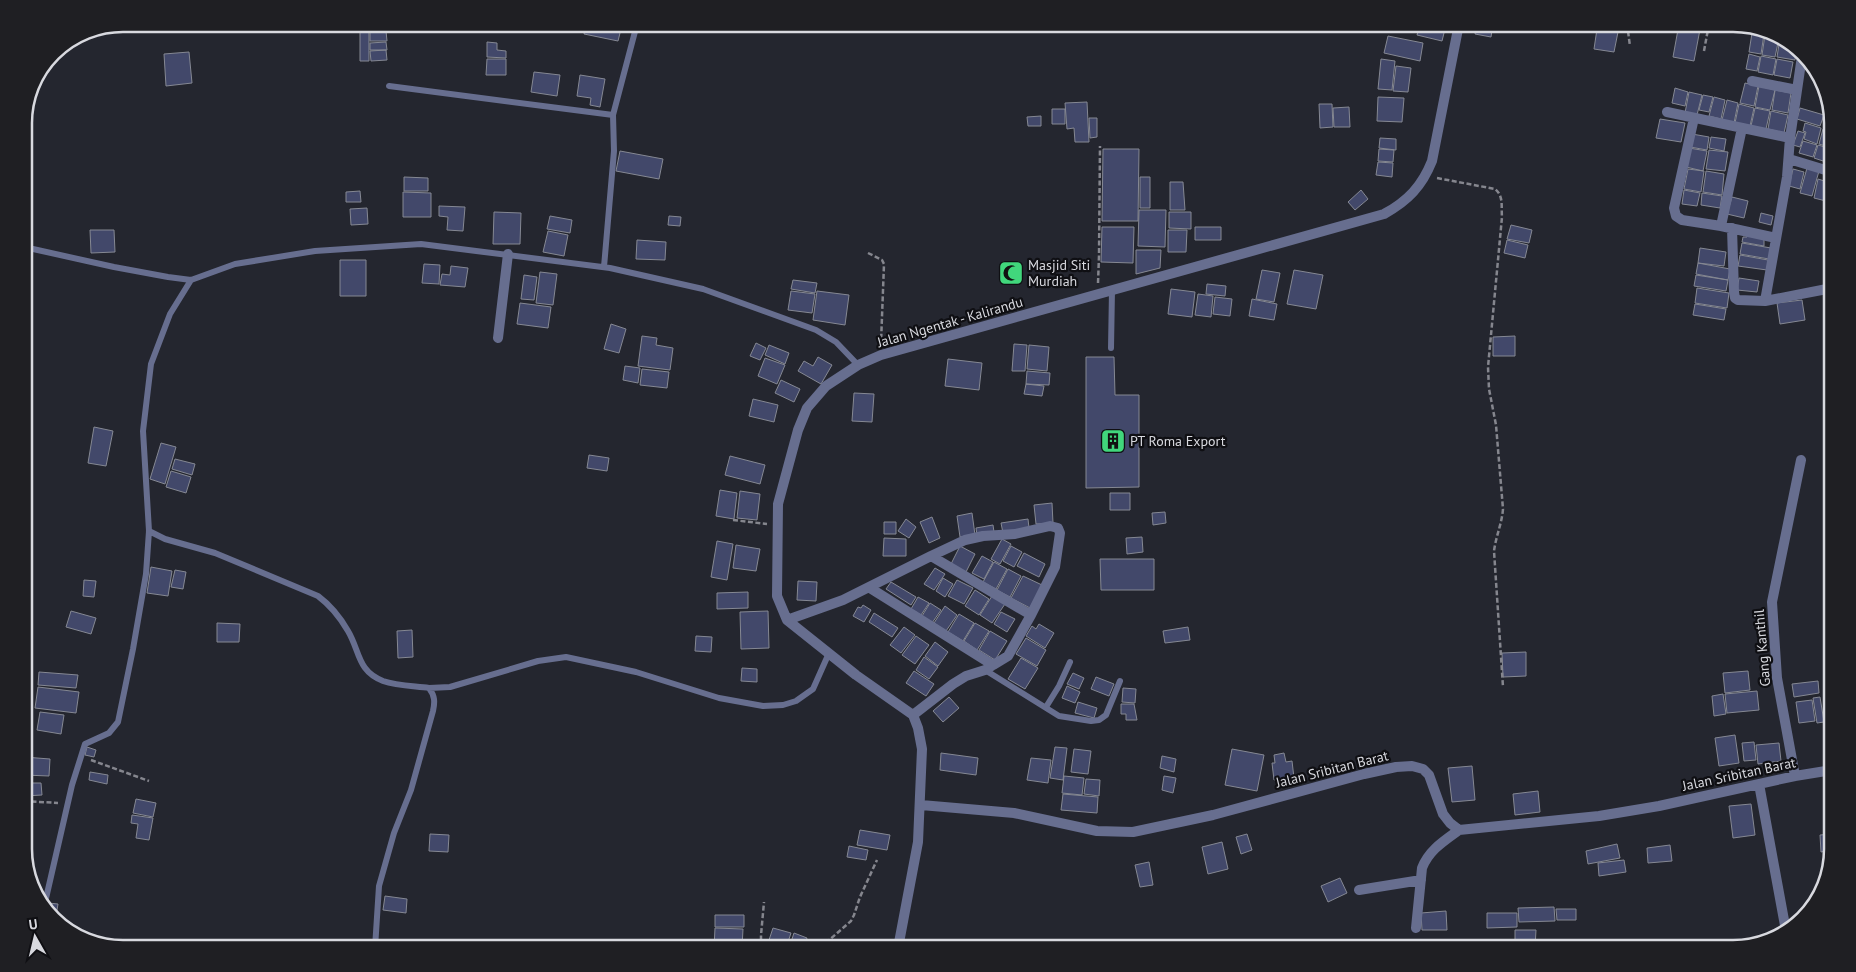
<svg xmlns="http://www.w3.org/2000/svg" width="1856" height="972" font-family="'PT Sans',sans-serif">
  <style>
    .building { fill: #42486a; stroke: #858893 }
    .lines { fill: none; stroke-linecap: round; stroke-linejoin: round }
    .path { stroke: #85868e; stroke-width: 2.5; stroke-dasharray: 5 2.5; stroke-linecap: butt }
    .lane { stroke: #676e8f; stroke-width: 6 }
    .street { stroke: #676e8f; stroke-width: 10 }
    .labels { text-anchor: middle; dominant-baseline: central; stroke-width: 4.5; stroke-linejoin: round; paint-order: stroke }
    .poi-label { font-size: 14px; fill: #d8d9df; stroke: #0f0f13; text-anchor: start }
    .street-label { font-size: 14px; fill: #d8d9df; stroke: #0f0f13 }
    .rim { fill: none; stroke: #d8d9df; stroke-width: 2.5 }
  </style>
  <rect width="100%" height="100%" fill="#24262f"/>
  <!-- building -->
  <path class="building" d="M360 24H375V30L360 31Z
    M586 24H615L614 28 621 29 618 41 584 34Z
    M1420 24 1446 25 1442 41 1417 35Z
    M1477 24H1493L1491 37 1475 34Z
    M1679 24H1701L1694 61 1673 57Z
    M1597 29 1618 32 1614 52 1594 49Z
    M360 31H369V61H360Z
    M370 31H386L387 41H370Z
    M1752 33 1764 34 1761 54 1749 52Z
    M1765 35 1779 38 1775 57 1762 55Z
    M1388 36 1423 43 1420 61 1384 53Z
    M1780 38 1796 51 1795 60 1777 57Z
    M386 42 387 50H370V43Z
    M487 42 497 43V50L506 51V58L487 57Z
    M386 50 387 60 371 61 370 51Z
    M189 52 192 83 166 86 164 54Z
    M1749 54 1760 57 1757 71 1746 69Z
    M1761 56 1776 59 1773 75 1758 72Z
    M487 59H506V75H486Z
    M1381 59 1395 61 1392 90 1378 89Z
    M1777 59 1793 62 1790 78 1774 75Z
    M1396 66 1411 68 1408 92 1393 91Z
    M534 72 560 75 557 96 531 92Z
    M580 75 605 79 600 107 590 105 591 98 577 96Z
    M1745 83 1758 86 1754 106 1740 103Z
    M1759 86 1775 90 1770 110 1755 107Z
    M1675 88 1688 92 1685 106 1672 103Z
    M1775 90 1791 93 1788 113 1772 110Z
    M1689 92 1702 95 1697 115 1685 113Z
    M1703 95 1713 97 1709 112 1699 110Z
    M1378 97 1404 98 1402 122 1377 121Z
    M1714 97 1725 100 1721 119 1709 116Z
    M1727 100 1738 103 1734 123 1722 120Z
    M1087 102 1089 142H1075L1074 128 1067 129 1065 103Z
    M1319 104H1332L1333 127 1320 128Z
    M1739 104 1754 108 1750 126 1735 123Z
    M1349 107 1350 127H1334L1333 108Z
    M1755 108 1770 111 1766 129 1751 126Z
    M1800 108 1824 115 1820 126 1797 119Z
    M1052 109H1065V124H1052Z
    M1771 111 1788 115 1784 133 1768 129Z
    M1828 115 1832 117V131L1824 128Z
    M1041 116V126H1028L1027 117Z
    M1089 118H1097V137L1090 138Z
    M1660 119 1685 123 1681 142 1656 138Z
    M1805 123 1821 128 1817 144 1804 139 1806 132 1803 131Z
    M1823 129 1832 132V148L1819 144Z
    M1798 131 1805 133 1800 147 1793 145Z
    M1692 134 1709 137 1707 150 1690 147Z
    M1711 137 1726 139 1724 151 1709 148Z
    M1380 138 1396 139V150L1379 148Z
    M1803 141 1817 145 1813 157 1799 153Z
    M1818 145 1832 149V164L1814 158Z
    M1689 148 1707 151 1703 171 1686 167Z
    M1103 149H1139L1138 221H1102Z
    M1379 149 1394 150 1393 162 1378 161Z
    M1709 150 1728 152 1725 171 1706 169Z
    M620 151 663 159 659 179 616 171Z
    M1378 162 1393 163 1392 177 1376 175Z
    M1807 168 1819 171 1812 196 1800 193Z
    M1688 169 1704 171 1701 192 1684 189Z
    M1793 169 1804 172 1800 189 1789 186Z
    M1706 171 1724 174 1722 195 1703 192Z
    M404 177 428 178V191H404Z
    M1140 177H1150V208H1140Z
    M1818 179 1831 183 1826 201 1814 198Z
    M1170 182H1183L1185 210H1170Z
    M1361 190 1368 199 1355 210 1348 202Z
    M1684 190 1700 193 1697 206 1682 204Z
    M360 191 361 202H346V192Z
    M403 192 431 193V217H403Z
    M1702 193 1722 196 1720 208 1701 205Z
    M1732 197 1748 201 1744 218 1727 214Z
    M439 206 465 207 463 231 447 230 448 217 439 216Z
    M367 208 368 224 351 225 350 209Z
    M1139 210H1166L1165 247 1138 246Z
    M494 212 521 213 520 244H493Z
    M1169 212H1191V229L1169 228Z
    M1761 213 1773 216 1771 225 1759 222Z
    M550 216 572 220 570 233 547 229Z
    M669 216 681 217 680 226 668 225Z
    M1511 225 1532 230 1529 243 1507 239Z
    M1102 227H1134L1133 263 1101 262Z
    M1195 227H1221V240H1195Z
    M90 230H114L115 252 91 253Z
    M1168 230H1187L1186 252H1168Z
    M548 231 568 235 564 256 543 252Z
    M1748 233 1764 238V246L1742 242 1743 237H1747Z
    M637 240 666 242 665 260 636 259Z
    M1507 240 1528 245 1525 258 1504 253Z
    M1742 243 1771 248 1769 259 1740 254Z
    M1700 248 1726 252 1724 266 1698 263Z
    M1136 250H1161L1160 268 1136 274Z
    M1740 255 1768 260 1767 270 1738 266Z
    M340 260H366V296H340Z
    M1698 263 1730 269 1728 280 1696 274Z
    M424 264 440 265 439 284 422 283Z
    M451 266 468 268 465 287 440 285 442 274 450 275Z
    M1262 270 1280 273 1274 302 1256 299Z
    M1294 270 1323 275 1316 309 1287 304Z
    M540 272 557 274 553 305 536 303Z
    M524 275 537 277 534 300 521 299Z
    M1696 275 1728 280 1726 291 1694 286Z
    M1739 278 1759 281 1757 292 1737 290Z
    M793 280 817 283 815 293 791 289Z
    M1207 284 1226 286 1225 296 1206 294Z
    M1697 288 1729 293 1727 308 1695 303Z
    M1171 289 1195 292 1192 317 1168 314Z
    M791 291 815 294 812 313 788 310Z
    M817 291 849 295 845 325 813 320Z
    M1832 292V314H1830L1827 293Z
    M1198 294 1213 296 1211 317 1195 315Z
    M1215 297 1232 299 1230 316 1213 314Z
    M1252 299 1277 304 1274 320 1249 316Z
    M1802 300 1805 320 1780 324 1777 303Z
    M520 303 551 307 548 328 517 324Z
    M1695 304 1726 309 1724 320 1693 315Z
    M611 324 626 329 619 353 604 349Z
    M642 336 657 338 656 345 673 348 670 370 638 366Z
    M1515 336V356H1493V337Z
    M756 343 766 348 760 360 750 356Z
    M1014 344 1027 345 1025 371H1012Z
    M769 345 789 353 785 364 765 355Z
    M1029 345 1049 347 1047 371 1027 369Z
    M818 357 832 365 821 384 798 371 804 361 813 366Z
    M1086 357H1114L1115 395H1139V487L1086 488Z
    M765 358 785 365 777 384 758 376Z
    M948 359 982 363 979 390 945 386Z
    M625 366 640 368 638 383 623 380Z
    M642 369 669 372 667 388 640 385Z
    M1027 371 1050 373 1049 385 1026 384Z
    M781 380 800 389 794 402 775 393Z
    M1026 384 1044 386 1042 396 1024 394Z
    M854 393 874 394 872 422 852 421Z
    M753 399 778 405 774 422 749 416Z
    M94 427 113 431 106 466 88 463Z
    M161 443 176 447 165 484 150 479Z
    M589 455 609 458 607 471 587 468Z
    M730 456 765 465 760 484 725 475Z
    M175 459 195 464 192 475 172 469Z
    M171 471 191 477 186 493 166 487Z
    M720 490 737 493 734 519 716 516Z
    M740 491 760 494 757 520 737 518Z
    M1110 493H1130V510H1110Z
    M1052 503 1053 523 1036 524 1034 505Z
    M1165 512 1166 523 1153 525 1152 513Z
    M972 513 975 535 960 537 957 516Z
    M932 517 940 538 929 543 920 522Z
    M906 519 916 527 909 538 898 531Z
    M1028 519 1029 528 1003 533 1001 523Z
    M884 522H896V534H884Z
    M993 525 994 532 977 535 976 528Z
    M1142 537 1143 552 1127 554 1126 538Z
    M884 538 906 539V556H883Z
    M1002 539 1011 544 1000 564 991 559Z
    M717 541 733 544 727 580 711 577Z
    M736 545 760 549 756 571 733 568Z
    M960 546 975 554 965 574 950 566Z
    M1011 546 1022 552 1014 567 1003 561Z
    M1024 553 1045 564 1039 577 1017 566Z
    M982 556 993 562 984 579 972 573Z
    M1100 559H1154V590H1101Z
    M994 562 1007 569 996 589 983 582Z
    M151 567 172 571 168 596 147 593Z
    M935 568 945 574 934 590 924 584Z
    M1008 569 1021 576 1010 597 997 590Z
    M175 570 186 572 183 589 171 587Z
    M1023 576 1042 585 1030 608 1011 598Z
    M943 578 953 584 945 597 936 591Z
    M84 580 96 581 94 597 83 596Z
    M957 580 973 588 964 604 948 596Z
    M798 581 817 582 816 601 797 600Z
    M891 582 916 597 911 605 886 589Z
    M975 590 989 599 979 615 965 606Z
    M748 592V608L717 609V593Z
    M992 596 1005 604 992 623 980 615Z
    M918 597 929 603 921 615 911 609Z
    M930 603 941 610 932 623 922 616Z
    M863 605 871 610 864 622 853 616 858 607 861 608Z
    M945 606 957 615 946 631 934 623Z
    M71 611 96 618 91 634 66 627Z
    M768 611 769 648 741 649 740 612Z
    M1001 612 1015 619 1007 632 994 624Z
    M874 613 898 628 892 637 869 622Z
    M959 614 974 623 963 641 948 632Z
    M217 623 240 624 239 642H217Z
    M975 623 989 631 977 650 964 641Z
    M1039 624 1054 633 1045 648 1026 636 1032 626 1036 629Z
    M904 627 915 635 901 653 890 645Z
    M1188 627 1190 640 1165 643 1163 631Z
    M412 630 413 657 398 658 397 631Z
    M990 631 1007 641 995 660 979 650Z
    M696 636 712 637 711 652 695 651Z
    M916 636 929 645 915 664 902 655Z
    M1026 638 1046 650 1037 666 1016 654Z
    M935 642 948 652 938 666 925 656Z
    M1526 652V676L1503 677 1502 653Z
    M924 657 938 667 929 679 916 670Z
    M1021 658 1038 668 1025 689 1008 679Z
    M742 668 757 669V682L741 681Z
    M914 671 934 684 926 696 906 683Z
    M1748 671 1750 690 1725 693 1723 673Z
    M39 672 78 675 76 688 38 685Z
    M1073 673 1084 678 1079 689 1067 684Z
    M1096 677 1114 684 1109 696 1091 689Z
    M1818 681 1819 693 1794 697 1792 684Z
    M1067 686 1080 692 1075 703 1062 698Z
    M38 687 79 692 76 713 35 708Z
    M1123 688 1136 689 1135 703 1122 702Z
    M1757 691 1759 710 1727 713 1725 694Z
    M1723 694 1726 714 1714 716 1712 696Z
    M949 697 959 708 943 722 933 711Z
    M1820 697 1824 722 1817 723 1813 698Z
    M1812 700 1815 721 1799 723 1796 702Z
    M1078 702 1097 708 1094 718 1075 713Z
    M1121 704H1134L1137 720H1126V714H1121Z
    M40 712 64 715 61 734 37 730Z
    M1735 735 1739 763 1719 766 1715 738Z
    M1754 742 1756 760 1744 761 1742 743Z
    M1779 743 1781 761 1758 764 1756 745Z
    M87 747 96 750 94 757 85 755Z
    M1055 747 1067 748 1063 780 1050 778Z
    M1074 749 1091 751 1088 774 1071 772Z
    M1232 749 1264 755 1257 791 1225 785Z
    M941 753 978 758 976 775 940 770Z
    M1284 753 1286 762 1292 761 1294 778 1287 779 1288 782 1280 783 1279 779 1274 780 1272 763H1275L1274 755Z
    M1162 756 1176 759 1174 772 1160 768Z
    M24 757 50 759 49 776 24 775Z
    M1031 758 1051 760 1048 783 1027 780Z
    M1472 766 1475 800 1452 802 1448 768Z
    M90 772 108 775 107 784 89 780Z
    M1064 776 1084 778 1082 795 1062 793Z
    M1164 776 1176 778 1173 793 1162 790Z
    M1086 779 1100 780 1099 796 1084 794Z
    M24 783H41L42 795 24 796Z
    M1538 791 1540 812 1515 815 1513 794Z
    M1063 794 1098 797 1097 813 1061 810Z
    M136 799 156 803 153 817 133 813Z
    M1751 804 1755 835 1733 838 1729 806Z
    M132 815 153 818 149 840 136 838 138 824 131 823Z
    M860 830 890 835 887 850 857 845Z
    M430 834 449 835 448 852 429 851Z
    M1247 834 1252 850 1241 854 1236 837Z
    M1832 834V850L1821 852 1820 835Z
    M1222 842 1228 869 1208 874 1202 847Z
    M1617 844 1620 858 1588 864 1586 851Z
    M1670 845 1672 861 1648 863 1647 848Z
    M849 846 868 850 866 860 847 857Z
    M1624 860 1626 872 1599 876 1598 863Z
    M1149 862 1153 885 1140 887 1135 865Z
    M1340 878 1347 893 1328 902 1321 886Z
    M385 896 407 899 406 913 383 910Z
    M48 903 58 904 56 916 47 910Z
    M1554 907 1555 921 1519 922 1518 908Z
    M1556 909H1576V920H1557Z
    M1446 911 1447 930H1422L1421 913Z
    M1487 913H1517V927L1487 928Z
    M715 915H744V927H715Z
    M715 928 743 929 742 948H714Z
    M773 928 791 933 786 948 768 943Z
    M1515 930H1536L1535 948H1515Z
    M794 933 807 938 804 948H789Z
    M1491 942H1511V948H1491Z"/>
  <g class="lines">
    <!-- path -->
    <path class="path" d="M1627 24 1630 46
      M1704 51 1709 24
      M1437 178 1495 189C1504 196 1501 207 1502 217L1488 367 1489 389 1496 425 1503 509C1502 523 1496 536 1494 551L1503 687
      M868 253 882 260 884 264 881 343
      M1098 283 1099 256 1100 146
      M733 520 767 524
      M91 760 149 781
      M24 801 58 803
      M761 948V935L764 902
      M820 948 851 921 854 915 860 897 877 860"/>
    <!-- lane -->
    <path class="lane" d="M389 86 613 115
      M24 247 114 267 168 277 191 280 235 264 315 251 421 244 610 268 703 289 816 330 836 342 858 365
      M604 267 614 151 613 115 637 24
      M1111 348 1112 290
      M149 531 165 539 215 553 318 596C330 605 340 617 348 631 360 651 357 671 383 681 397 686 414 686 429 688 435 696 435 702 433 711L411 790 394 833 379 886 375 948
      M985 670 1059 716 1091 721 1099 720 1106 715 1120 681
      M429 688 450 687 538 661 566 657 636 672 719 698 763 706 783 705 796 701 813 689 829 653
      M1046 707 1059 686 1070 662
      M44 907 72 785 85 744 109 733 118 722 133 649 146 574 149 531 143 431 151 364 170 314 191 280"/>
    <!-- street -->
    <path class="street" d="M1752 81 1797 90
      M1667 112 1790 138
      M1694 118 1674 208 1676 216 1682 220 1721 226 1776 238
      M1789 159 1832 172
      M1721 226 1742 128
      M1732 228 1734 292 1735 298 1738 300 1765 301 1832 288
      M1765 301 1787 177 1790 138 1802 56
      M498 338 508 254
      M931 556 965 540 983 536 1015 534 1050 526 1058 528 1060 533 1055 567 1031 615
      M870 588 993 665
      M787 620 843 600 931 556 1031 615 1008 656 985 670 966 676 953 684 913 715
      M1795 776 1777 678 1772 602 1801 460
      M1759 784 1786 931
      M921 805 1014 813 1097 831 1133 832 1213 815 1364 774 1396 767 1412 766 1423 769 1429 775 1443 814 1450 823 1459 830 1599 816 1659 806 1795 776 1832 770
      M1359 890 1421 880
      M1416 928 1422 868C1429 850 1444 841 1459 830
      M898 948 918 842 922 749 918 728 913 715 856 675 787 620 777 596 778 504 798 430 807 408 826 386 858 365 881 355 1384 214C1408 201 1422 186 1432 161L1459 24"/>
  </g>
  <!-- icons -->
  <defs>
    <symbol id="mosque-square" viewBox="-11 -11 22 22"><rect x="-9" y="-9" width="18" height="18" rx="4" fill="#41d77c" stroke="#0f0f13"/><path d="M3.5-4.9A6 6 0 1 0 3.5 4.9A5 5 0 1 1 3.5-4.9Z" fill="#111"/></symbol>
    <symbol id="building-square" viewBox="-11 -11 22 22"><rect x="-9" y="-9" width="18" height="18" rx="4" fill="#41d77c" stroke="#0f0f13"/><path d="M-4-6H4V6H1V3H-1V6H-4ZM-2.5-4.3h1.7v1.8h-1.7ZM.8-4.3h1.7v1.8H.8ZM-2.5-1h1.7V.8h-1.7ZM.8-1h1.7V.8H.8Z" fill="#111"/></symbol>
  </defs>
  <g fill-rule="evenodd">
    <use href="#mosque-square" x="997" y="259" width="28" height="28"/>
    <use href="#building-square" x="1099" y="427" width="28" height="28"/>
  </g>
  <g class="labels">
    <!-- poi labels -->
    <g class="poi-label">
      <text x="1028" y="265">Masjid Siti<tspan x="1028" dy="16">Murdiah</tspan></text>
      <text x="1130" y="441">PT Roma Export</text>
    </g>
    <!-- street labels -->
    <g class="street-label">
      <text transform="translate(950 322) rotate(-16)">Jalan Ngentak - Kalirandu</text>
      <text transform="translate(1762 648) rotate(-95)">Gang Kanthil</text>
      <text transform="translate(1332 769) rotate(-14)">Jalan Sribitan Barat</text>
      <text transform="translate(1739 774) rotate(-12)">Jalan Sribitan Barat</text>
    </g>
  </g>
  <!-- crop -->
  <path d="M0 0H1856V972H0ZM123 32H1733A91 91 0 0 1 1824 123V849A91 91 0 0 1 1733 940H123A91 91 0 0 1 32 849V123A91 91 0 0 1 123 32Z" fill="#1f1f23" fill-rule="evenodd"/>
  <path class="rim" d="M123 32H1733A91 91 0 0 1 1824 123V849A91 91 0 0 1 1733 940H123A91 91 0 0 1 32 849V123A91 91 0 0 1 123 32Z"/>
  <!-- north arrow -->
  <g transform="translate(35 937) rotate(352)" stroke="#0f0f13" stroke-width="4" paint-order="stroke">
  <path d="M0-4L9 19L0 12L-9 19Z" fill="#d8d9df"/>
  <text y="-8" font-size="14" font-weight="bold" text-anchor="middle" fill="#d8d9df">U</text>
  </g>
</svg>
